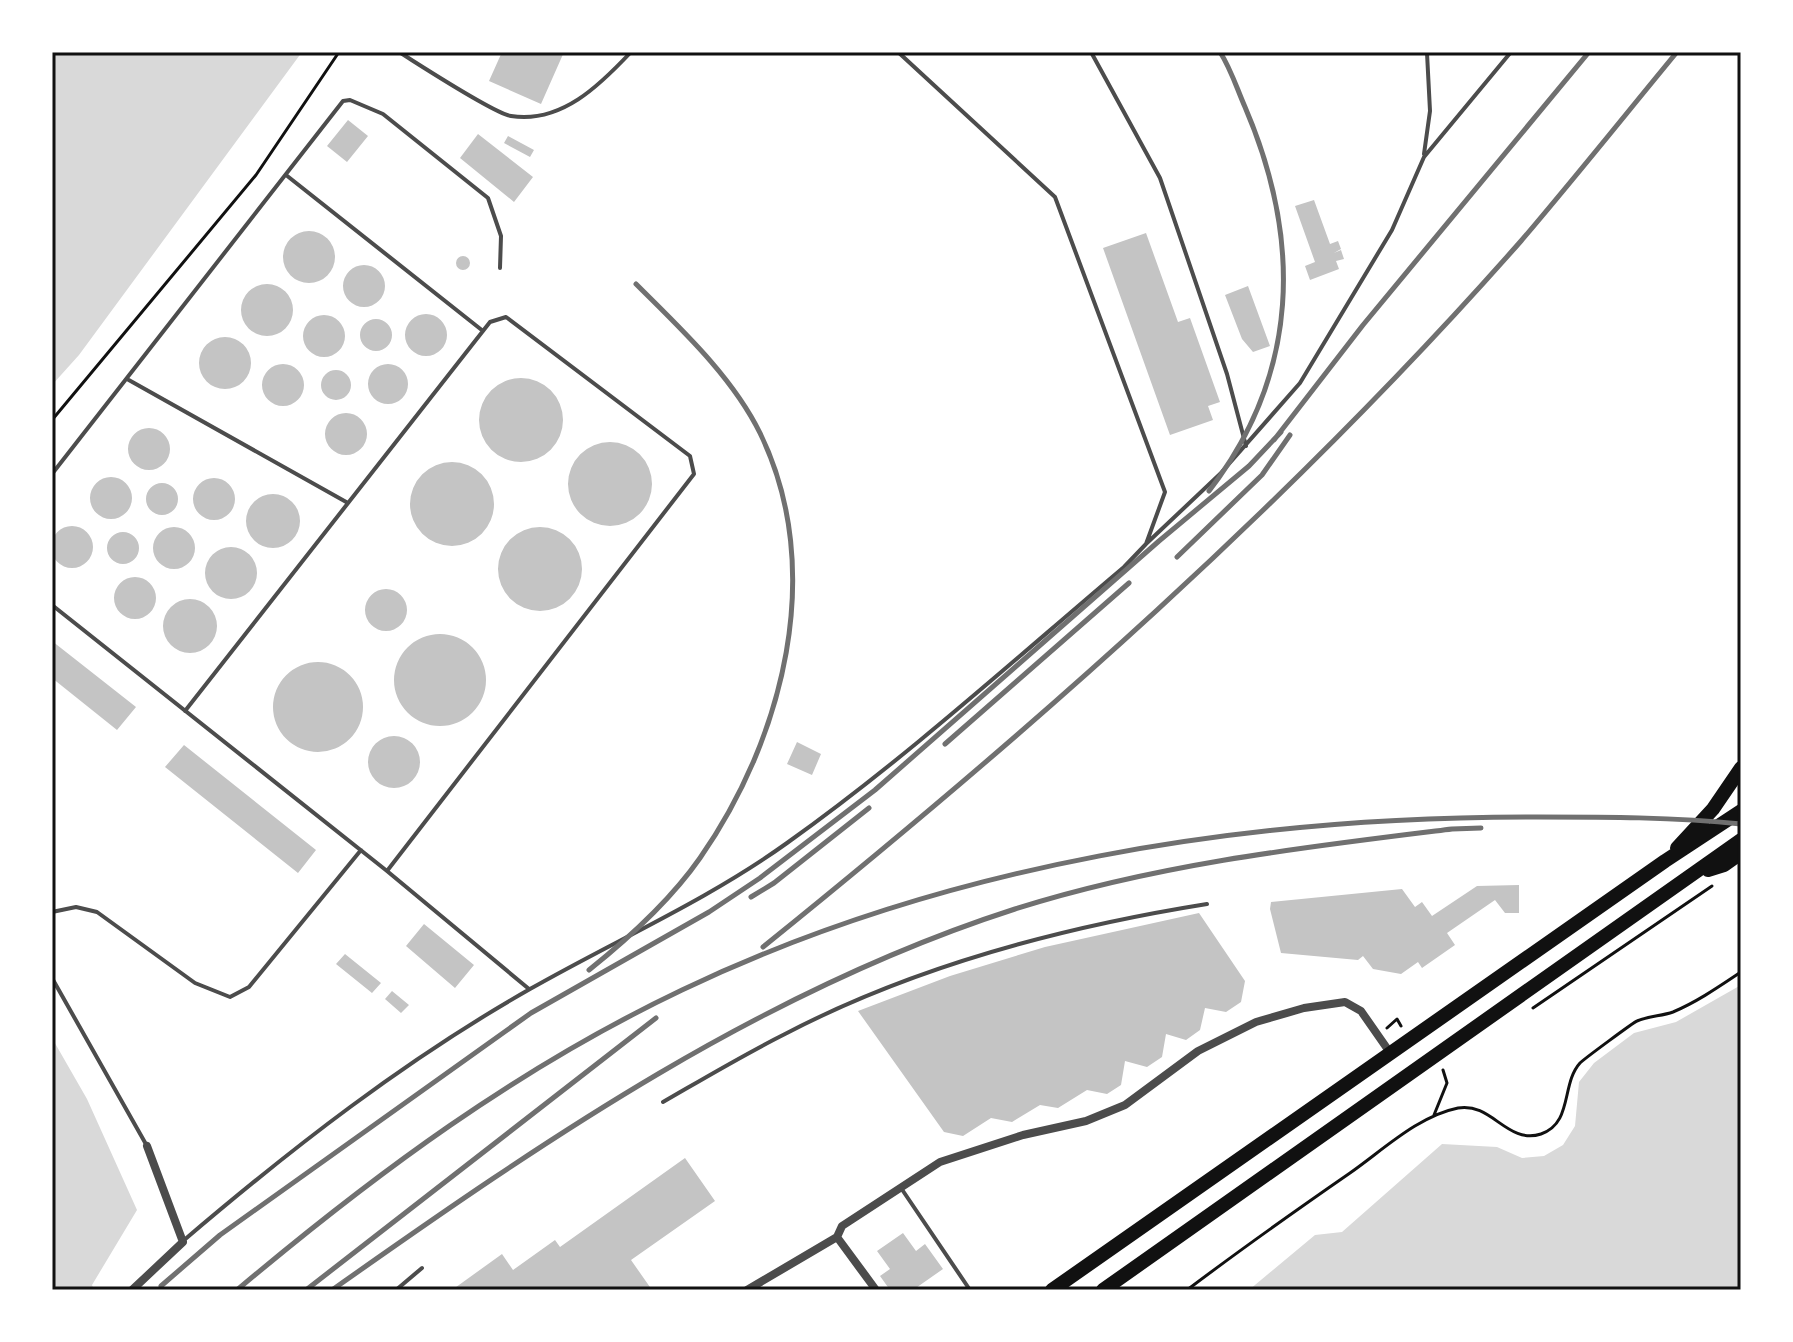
<svg xmlns="http://www.w3.org/2000/svg" width="1793" height="1342" font-family="'Roboto Condensed',sans-serif">
  <style>
    .water { fill: #d9d9d9 }
    .building { fill: #c4c4c4 }
    .lines { fill: none; stroke-linecap: round; stroke-linejoin: round }
    .path { stroke: #111; stroke-width: 3 }
    .service { stroke: #4c4c4c; stroke-width: 4 }
    .minor { stroke: #4c4c4c; stroke-width: 8 }
    .primary { stroke: #111; stroke-width: 14 }
    .rail { stroke: #707070; stroke-width: 5 }
    .neatline { fill: none; stroke: #111; stroke-width: 3 }
  </style>
  <rect width="100%" height="100%" fill="#fff"/>
  <!-- water -->
  <path class="water" d="M52 52H302L79 355 52 385Z
    M1741 985V1290H1249L1315 1235 1342 1232 1442 1144 1497 1147 1522 1158 1544 1156 1563 1145 1575 1126 1579 1082 1594 1063 1634 1033 1676 1022Z
    M52 1038 87 1099 137 1210 92 1285 94 1290H57L52 1280Z"/>
  <!-- building -->
  <path class="building" d="M502 52H564L541 104 489 81Z
    M348 120 368 136 347 162 327 146Z
    M478 134 533 177 514 202 460 158Z
    M508 136 534 150 530 157 504 143Z
    M1314 200 1330 244 1338 241 1341 249 1334 253 1341 250 1344 259 1336 261 1339 269 1310 280 1305 266 1315 262 1295 206Z
    M283 257a26 26 0 1 1 52 0a26 26 0 1 1-52 0Z
    M1146 233 1178 322 1190 318 1220 402 1208 406 1213 420 1170 435 1103 248Z
    M456 263a7 7 0 1 1 14 0a7 7 0 1 1-14 0Z
    M343 286a21 21 0 1 1 42 0a21 21 0 1 1-42 0Z
    M241 310a26 26 0 1 1 52 0a26 26 0 1 1-52 0Z
    M1248 286 1270 346 1253 352 1242 339 1225 295Z
    M405 335a21 21 0 1 1 42 0a21 21 0 1 1-42 0Z
    M303 336a21 21 0 1 1 42 0a21 21 0 1 1-42 0Z
    M360 335a16 16 0 1 1 32 0a16 16 0 1 1-32 0Z
    M199 363a26 26 0 1 1 52 0a26 26 0 1 1-52 0Z
    M368 384a20 20 0 1 1 40 0a20 20 0 1 1-40 0Z
    M262 385a21 21 0 1 1 42 0a21 21 0 1 1-42 0Z
    M321 385a15 15 0 1 1 30 0a15 15 0 1 1-30 0Z
    M479 420a42 42 0 1 1 84 0a42 42 0 1 1-84 0Z
    M325 434a21 21 0 1 1 42 0a21 21 0 1 1-42 0Z
    M128 449a21 21 0 1 1 42 0a21 21 0 1 1-42 0Z
    M568 484a42 42 0 1 1 84 0a42 42 0 1 1-84 0Z
    M410 504a42 42 0 1 1 84 0a42 42 0 1 1-84 0Z
    M90 498a21 21 0 1 1 42 0a21 21 0 1 1-42 0Z
    M193 499a21 21 0 1 1 42 0a21 21 0 1 1-42 0Z
    M146 499a16 16 0 1 1 32 0a16 16 0 1 1-32 0Z
    M246 521a27 27 0 1 1 54 0a27 27 0 1 1-54 0Z
    M51 547a21 21 0 1 1 42 0a21 21 0 1 1-42 0Z
    M153 548a21 21 0 1 1 42 0a21 21 0 1 1-42 0Z
    M498 569a42 42 0 1 1 84 0a42 42 0 1 1-84 0Z
    M107 548a16 16 0 1 1 32 0a16 16 0 1 1-32 0Z
    M205 573a26 26 0 1 1 52 0a26 26 0 1 1-52 0Z
    M114 598a21 21 0 1 1 42 0a21 21 0 1 1-42 0Z
    M365 610a21 21 0 1 1 42 0a21 21 0 1 1-42 0Z
    M163 626a27 27 0 1 1 54 0a27 27 0 1 1-54 0Z
    M394 680a46 46 0 1 1 92 0a46 46 0 1 1-92 0Z
    M52 641 136 707 117 730 52 678Z
    M273 707a45 45 0 1 1 90 0a45 45 0 1 1-90 0Z
    M368 762a26 26 0 1 1 52 0a26 26 0 1 1-52 0Z
    M797 742 821 754 812 775 787 764Z
    M184 745 316 850 298 873 165 767Z
    M1519 885V913H1505L1495 900 1447 933 1455 945 1422 968 1418 962 1401 974 1373 969 1363 956 1358 960 1281 953 1270 909 1271 902 1402 889 1415 907 1422 902 1432 916 1477 886Z
    M1199 913 1245 981 1241 1002 1226 1012 1205 1008 1200 1030 1186 1040 1166 1034 1162 1057 1147 1067 1125 1061 1121 1085 1107 1094 1087 1090 1058 1108 1040 1105 1012 1122 991 1118 963 1136 944 1132 858 1011 950 976 1045 947Z
    M424 924 474 965 455 988 406 946Z
    M345 954 381 983 372 993 336 964Z
    M392 991 409 1005 401 1013 385 999Z
    M685 1158 715 1201 631 1260 652 1290H452L502 1254 513 1270 555 1240 560 1247Z
    M903 1233 916 1251 925 1244 943 1269 913 1290H890L880 1276 890 1269 877 1251Z"/>
  <g class="lines">
    <!-- path -->
    <path class="path" d="M52 420 256 175 339 52
      M1533 1008 1712 886
      M1387 1028 1397 1019 1401 1026
      M1434 1115 1447 1083 1443 1070
      M1187 1290C1240 1250 1295 1211 1350 1173 1383 1150 1418 1116 1458 1108 1492 1102 1507 1145 1541 1134 1573 1123 1561 1084 1580 1063 1584 1059 1634 1022 1637 1021 1649 1016 1662 1016 1673 1012 1697 1002 1720 986 1741 972"/>
    <!-- service -->
    <path class="service" d="M399 52C420 65 493 113 511 116 561 124 600 85 631 52
      M1091 52 1160 178 1227 374 1246 446
      M1424 154 1430 111 1427 53
      M286 175 483 331
      M127 379 348 503
      M52 474 343 101 350 100 383 114 488 198 501 236 500 268
      M1147 543 1220 474 1300 383 1392 230 1424 157 1511 52
      M52 605 387 871 529 989
      M185 711 490 322 506 317 690 456 694 474 387 871
      M52 912 76 907 97 912 195 983 230 997 249 987 361 850
      M52 978 147 1146
      M663 1102C703 1079 743 1055 785 1034 915 966 1063 927 1207 904
      M901 1188 970 1290
      M183 1241C292 1148 405 1060 530 989 616 940 706 901 787 843 905 759 1014 660 1124 567L1146 544 1165 492 1055 197 898 52
      M396 1290 422 1268"/>
    <!-- minor -->
    <path class="minor" d="M837 1237 876 1290
      M132 1290 183 1242 147 1146
      M747 1290 837 1237 842 1226 940 1162 1023 1135 1086 1121 1125 1105 1198 1051 1256 1022 1304 1008 1345 1002 1361 1011 1391 1054"/>
    <!-- primary -->
    <path class="primary" d="M1677 848 1713 809 1741 768
      M1708 870 1724 865 1741 853
      M1052 1290 1665 861 1741 811
      M1103 1290 1741 840"/>
    <!-- rail -->
    <path class="rail" d="M1274 440 1363 325 1589 52
      M1209 491C1300 373 1302 240 1245 107 1237 89 1231 69 1220 52
      M1177 557 1262 475 1290 435
      M945 744 1129 583
      M751 897 774 883 869 808
      M763 947C1032 730 1292 501 1521 241 1574 179 1625 115 1677 52
      M589 970C629 938 670 901 700 858 783 739 827 570 760 433 732 376 680 328 636 284
      M161 1286 220 1235 531 1013 709 912 760 878 875 790 1159 541 1249 466 1281 432
      M237 1290C376 1173 518 1068 682 990 946 864 1247 816 1537 817 1605 817 1674 817 1741 824
      M306 1290 656 1018
      M332 1290C546 1139 763 990 1015 909 1157 864 1305 847 1452 829L1481 828"/>
  </g>
  <!-- border -->
  <rect width="1793" height="1342" fill="none" stroke="#ffffff" stroke-width="108"/>
  <rect x="54" y="54" width="1685" height="1234" class="neatline"/>
</svg>
